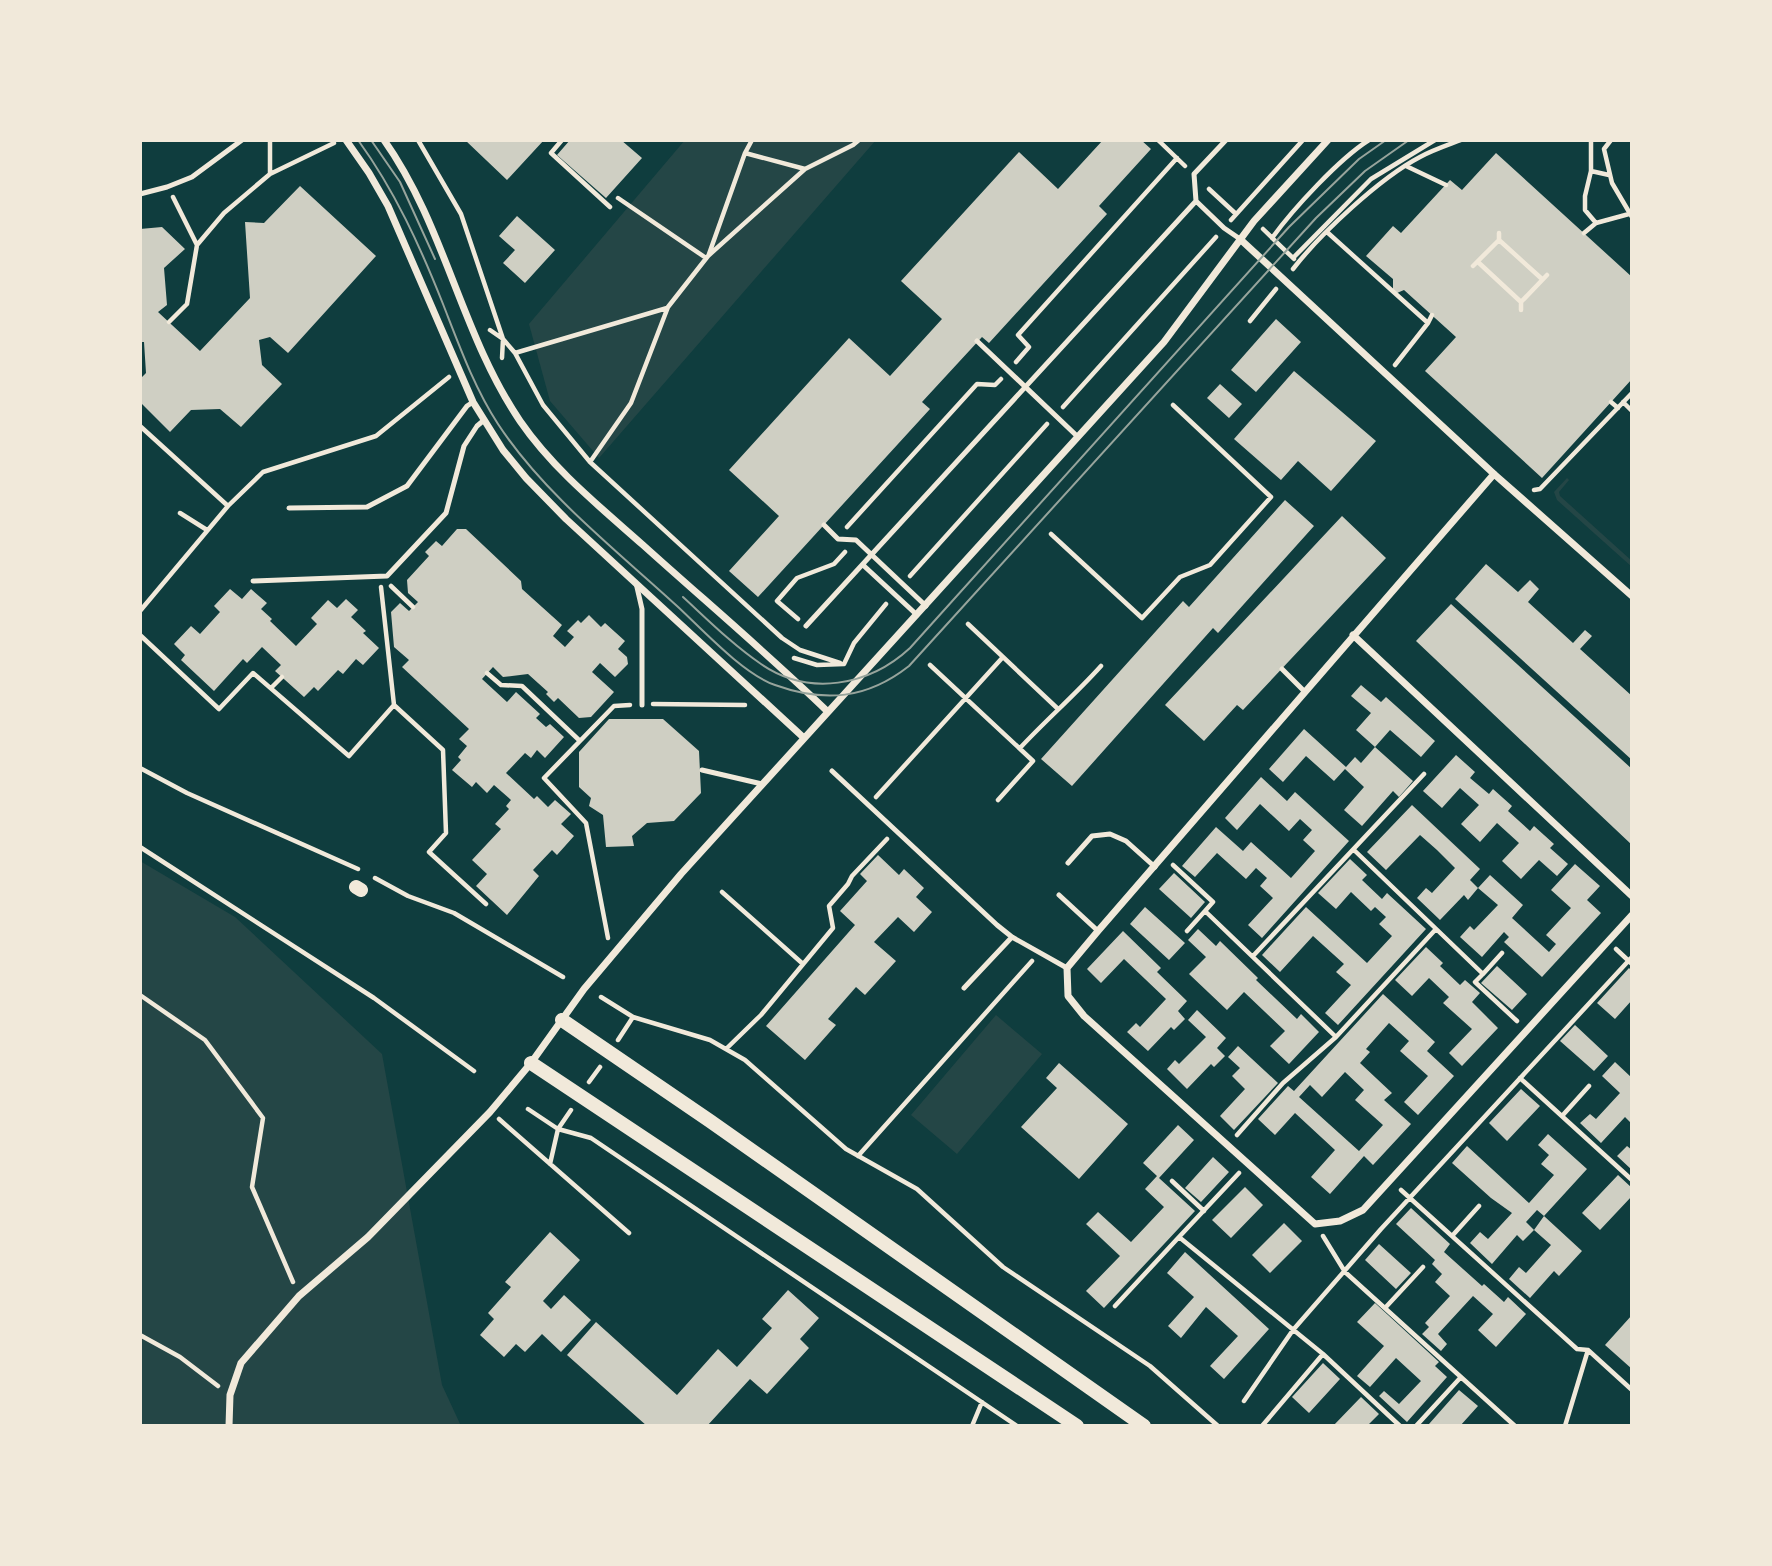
<svg xmlns="http://www.w3.org/2000/svg" width="1772" height="1566" font-family="Raleway,sans-serif">
  <style>
    .green { fill: #244646 }
    .building { fill: #cfcfc3; fill-rule: evenodd }
    .lines { fill: none; stroke-linecap: round; stroke-linejoin: round }
    .path { stroke: #f1e9da; stroke-width: 4.5 }
    .service { stroke: #f1e9da; stroke-width: 5 }
    .minor { stroke: #f1e9da; stroke-width: 7 }
    .secondary { stroke: #f1e9da; stroke-width: 14 }
    .tram { stroke: #97a49c; stroke-width: 2 }
  </style>
  <rect width="100%" height="100%" fill="#0f3d3e"/>
  <!-- green -->
  <path class="green" d="M685 140H876L599 458 550 401 529 324Z
    M1567 478 1569 480 1559 492 1560 496 1632 561V567L1557 500 1554 492Z
    M140 861 235 917 382 1054 442 1385 461 1426H140Z
    M996 1015 1042 1054 957 1154 911 1115Z"/>
  <!-- building -->
  <path class="building" d="M465 140H544L507 180Z
    M570 140H621L642 158 606 198 557 155Z
    M1103 140H1141L1151 149 1099 206 1107 214 989 343 982 337 922 402 930 409 758 597 729 571 779 516 729 470 849 338 890 376 942 319 901 281 1019 152 1058 189Z
    M1496 153 1632 277V379L1542 478 1425 371 1456 337 1404 290 1397 293 1393 289V279L1366 256 1393 226 1401 233 1450 180 1462 190Z
    M300 186 376 256 288 353 270 337 259 340 262 365 282 384 241 427 220 409 191 410 170 432 140 402V379L146 373 144 342H140V229L162 227 185 249 164 268 167 305 158 312 200 351 250 298 245 222 264 223Z
    M517 216 555 250 525 283 503 263 515 250 499 236Z
    M1276 319 1301 342 1256 392 1231 370Z
    M1294 371 1376 441 1331 491 1298 461 1281 480 1234 439Z
    M1220 384 1242 404 1229 418 1207 398Z
    M1285 500 1314 526 1218 633 1213 628 1072 786 1041 759 1183 601 1189 607Z
    M1342 516 1386 558 1243 710 1237 705 1204 741 1165 705Z
    M457 529H466L521 581 522 589 562 625 553 636 565 647 574 637 567 631 578 620 581 623 589 615 601 627 605 623 625 641 618 649 627 657 628 664 615 677 600 663 592 672 614 692 591 717 579 718 558 698 554 702 546 694 548 692 528 674 503 677 493 667 482 679 507 702 516 692 540 714 536 718 546 727 550 724 564 737 545 758 537 750 531 758 525 753 506 773 534 799 537 796 548 807 555 800 571 814 561 824 574 836 557 855 552 850 533 870 539 876 507 915 476 886 487 874 472 860 501 829 495 824 509 809 506 806 511 800 494 785 487 793 476 782 472 787 452 770 461 760 458 757 467 746 459 739 469 729 402 667 409 660 394 647 391 612 400 603 409 611 418 602 408 593 407 580 429 556 425 552 436 541 442 546Z
    M1486 564 1518 592 1530 580 1539 589 1528 602 1573 643 1585 630 1592 636 1580 649 1632 696V760L1455 599Z
    M230 589 242 599 251 589 267 603 261 609 272 619 270 621 296 646 317 624 311 618 328 600 337 608 346 599 358 610 351 617 366 631 363 633 379 648 363 665 356 659 343 674 338 670 318 691 314 687 304 697 275 671 281 665 262 647 247 663 243 659 214 691 181 660 185 655 174 644 191 626 200 634 220 612 214 606Z
    M1451 604 1632 769V845L1416 641Z
    M1361 685 1381 702 1386 697 1435 741 1421 757 1390 730 1375 747 1356 730 1371 713 1351 696Z
    M609 719H663L699 751 701 793 674 821 647 823 632 836 634 846 606 847 603 815 589 806 591 798 579 787V752Z
    M1304 729 1346 767 1355 757 1361 763 1375 747 1413 781 1399 797 1393 791 1362 826 1344 810 1364 787 1345 769 1334 781 1306 756 1283 782 1269 769Z
    M1456 755 1475 772 1470 778 1489 794 1493 789 1512 806 1508 811 1530 831 1534 826 1554 844 1550 848 1568 864 1557 876 1539 860 1521 879 1502 861 1519 843 1497 823 1480 842 1461 824 1479 805 1460 788 1442 808 1423 791Z
    M1261 777 1287 801 1295 792 1349 841 1262 938 1248 925 1273 898 1260 886 1267 878 1256 868 1246 879 1217 853 1195 877 1182 866 1216 827 1243 851 1251 842 1291 878 1315 851 1303 840 1312 830 1300 819 1289 831 1260 804 1237 830 1225 818Z
    M1412 805 1480 869 1470 880 1478 888 1490 875 1523 905 1512 918 1549 952 1556 944 1546 935 1571 908 1551 890 1575 864 1600 886 1587 900 1601 913 1542 977 1504 942 1509 937 1504 932 1482 957 1460 937 1470 926 1474 930 1498 905 1478 888 1468 900 1464 895 1440 920 1417 898 1426 888 1432 893 1455 868 1437 850 1420 835 1386 870 1367 852Z
    M878 855 899 875 904 869 924 888 916 897 932 912 914 932 898 917 874 942 896 961 865 995 856 987 828 1019 836 1025 805 1060 766 1026 855 925 840 911 867 881 860 874Z
    M1350 859 1367 875 1362 880 1382 899 1387 893 1426 929 1338 1025 1325 1013 1351 985 1336 972 1344 964 1313 936 1280 972 1262 955 1306 907 1367 963 1392 936 1379 924 1386 917 1375 907 1371 911 1351 892 1336 909 1318 893Z
    M1174 873 1205 902 1191 918 1159 889Z
    M1145 907 1185 943 1169 960 1130 924Z
    M1198 929 1216 946 1220 941 1258 978 1256 980 1297 1019 1301 1014 1319 1032 1289 1064 1270 1046 1285 1031 1244 992 1227 1010 1189 974 1206 957 1188 940Z
    M1123 931 1161 968 1157 972 1187 1001 1178 1011 1185 1019 1174 1030 1171 1027 1148 1051 1127 1032 1136 1023 1140 1027 1166 999 1124 959 1101 983 1087 969Z
    M1426 947 1443 963 1440 966 1460 985 1465 980 1480 993 1472 1002 1498 1028 1462 1066 1449 1053 1472 1029 1443 1003 1449 997 1429 978 1412 996 1395 980Z
    M1497 966 1527 994 1512 1010 1481 983Z
    M1629 968 1632 971V1000L1615 1019 1597 1003Z
    M1383 994 1435 1042 1427 1051 1454 1076 1418 1115 1404 1102 1428 1076 1400 1051 1409 1041 1389 1023 1366 1049 1370 1052 1360 1063 1392 1093 1384 1100 1411 1124 1373 1165 1364 1156 1330 1194 1311 1177 1335 1150 1295 1113 1275 1135 1258 1119 1288 1086 1294 1091ZM1345 1072 1364 1090 1355 1100 1383 1125 1359 1151 1299 1097 1310 1085 1322 1097Z
    M1197 1010 1226 1038 1217 1048 1225 1056 1214 1067 1211 1064 1187 1089 1167 1069 1175 1060 1179 1064 1206 1037 1188 1020Z
    M1575 1025 1608 1056 1594 1071 1560 1041Z
    M1238 1046 1278 1083 1234 1130 1220 1116 1245 1089 1232 1076 1240 1068 1228 1057Z
    M1615 1062 1632 1078V1120L1630 1122 1625 1117 1601 1143 1580 1123 1590 1114 1596 1119 1620 1093 1602 1076Z
    M1059 1063 1128 1124 1079 1179 1021 1127 1057 1088 1046 1078Z
    M1521 1089 1540 1106 1507 1141 1489 1123Z
    M1178 1125 1194 1140 1159 1178 1195 1211 1104 1308 1086 1291 1120 1256 1086 1224 1098 1212 1131 1242 1164 1207 1145 1189 1157 1176 1143 1163Z
    M1548 1134 1587 1169 1544 1216 1537 1210 1526 1222 1534 1230 1523 1241 1517 1235 1492 1264 1470 1243 1480 1232 1488 1239 1512 1213 1491 1198 1452 1163 1467 1146 1529 1203 1554 1175 1541 1164 1549 1155 1538 1145Z
    M1627 1146 1632 1150V1170L1617 1156Z
    M1213 1157 1229 1172 1201 1202 1185 1188Z
    M1618 1175 1632 1188V1196L1600 1230 1582 1213Z
    M1245 1187 1263 1205 1231 1238 1212 1220Z
    M1411 1208 1450 1244 1444 1252 1482 1286 1484 1284 1504 1302 1508 1297 1526 1314 1496 1347 1478 1330 1493 1314 1473 1296 1438 1334 1447 1344 1441 1351 1422 1334 1429 1327 1425 1323 1450 1296 1435 1282 1442 1274 1432 1264 1435 1260 1396 1224Z
    M1544 1216 1582 1251 1559 1276 1554 1271 1530 1298 1509 1279 1519 1267 1526 1273 1551 1245 1534 1230Z
    M1284 1223 1302 1241 1270 1273 1252 1255Z
    M550 1232 580 1260 543 1301 551 1309 564 1295 591 1320 561 1352 542 1334 525 1352 516 1344 504 1357 480 1335 494 1319 488 1313 511 1287 505 1282Z
    M1379 1244 1411 1273 1396 1289 1365 1260Z
    M1185 1252 1269 1329 1224 1379 1210 1366 1238 1336 1206 1307 1181 1338 1168 1326 1194 1297 1167 1273Z
    M788 1290 819 1318 800 1339 809 1348 767 1394 750 1379 707 1426H647L567 1355 596 1322 677 1395 718 1349 737 1367 772 1328 762 1319Z
    M1375 1303 1439 1362 1435 1366 1447 1377 1407 1422 1379 1396 1384 1391 1399 1404 1421 1381 1396 1358 1370 1387 1357 1376 1384 1346 1357 1322Z
    M1632 1315V1369L1605 1345Z
    M1323 1363 1340 1379 1309 1413 1292 1397Z
    M1459 1390 1478 1406 1460 1426H1431L1429 1424Z
    M1361 1397 1379 1414 1367 1426H1333Z"/>
  <g class="lines">
    <!-- path -->
    <path class="path" d="M270 140V174
      M418 140 461 214 503 339 502 358
      M562 140 551 153 610 207
      M1158 140 1185 166
      M1591 140V171L1585 196V210L1596 223
      M1611 140 1604 149 1612 183 1632 217
      M1406 166 1446 185
      M805 169 853 145 859 140
      M1591 171 1609 175
      M1209 189 1236 214
      M618 198 706 258
      M1231 220 1303 140
      M1263 229 1294 259
      M1327 232 1428 323
      M1499 233V240L1542 279
      M1584 233 1596 223 1629 214
      M1272 238C1293 209 1339 159 1369 140
      M197 245 224 213 270 174 334 143
      M709 254 745 153 752 140
      M1293 258 1371 179 1435 140
      M1479 263 1521 302V310
      M1473 266 1499 240
      M1293 269C1321 233 1380 178 1420 157 1433 150 1448 145 1461 140
      M1521 302 1547 275
      M1250 321 1276 289
      M169 322 187 304 197 245 173 197
      M490 330 503 339 515 353 543 405 590 462 782 638 800 650 840 663
      M515 353 667 308
      M1016 362 1029 347 1018 335 1177 158
      M1395 365 1428 323 1432 315
      M1611 402 1618 408
      M1623 402 1632 411
      M1063 407 1216 237
      M140 426 228 506
      M590 462 631 403 668 307 708 256 805 169 745 153
      M1534 490 1540 489 1632 393
      M180 513 207 530
      M847 527 977 384 995 385 1001 379
      M1051 534 1142 618 1180 577 1210 565 1271 497 1173 405
      M910 576 1047 424
      M391 586 413 607
      M140 611 228 506 263 472 376 436 449 377
      M798 619 777 601 797 578 834 564 845 552
      M968 624 1057 708
      M140 635 219 709 253 673 349 756 394 705 381 587
      M794 658 817 665 844 664
      M844 664 854 643 886 604
      M930 665 1033 761 998 800
      M487 673 501 685 522 686 580 741
      M271 688 282 677
      M653 704 745 705
      M394 705 443 750 446 833 429 852 486 904
      M1020 748C1046 720 1075 695 1101 666
      M140 768 187 793 358 869
      M876 797 1003 657
      M140 847 374 998 474 1071
      M1354 850 1483 974 1475 982 1517 1021
      M1173 865 1213 902 1205 911 1336 1037
      M375 878 408 896 454 913 563 977
      M722 892 803 964
      M1187 931 1205 911
      M608 938 586 823 544 778 614 706 630 705
      M1616 949 1632 964
      M1253 956 1424 774
      M1483 974 1502 953
      M140 995 205 1040 263 1118 252 1187 293 1282
      M601 997 633 1017 710 1040 745 1060 846 1149 917 1189 1003 1267 1150 1366 1218 1426
      M618 1040 633 1017
      M726 1049 761 1015 833 928 829 906 848 884 852 876 887 839
      M1520 1078 1632 1180
      M589 1082 600 1067
      M528 1109 558 1129 591 1138 1017 1426
      M1562 1116 1589 1086
      M499 1119 629 1233
      M1237 1135 1283 1083 1336 1037 1436 929
      M858 1156 1032 961
      M550 1164 558 1129 571 1110
      M1239 1173 1179 1237 1323 1354 1262 1426
      M1172 1181 1204 1211
      M1401 1190 1577 1349 1588 1350 1632 1390
      M1323 1236 1345 1272 1515 1426
      M1452 1236 1479 1206
      M1115 1306 1179 1237
      M1385 1308 1423 1267
      M140 1335 180 1357 218 1386
      M1323 1354 1400 1426
      M1244 1401 1293 1330 1381 1229 1632 957
      M972 1426 982 1402
      M1416 1426 1461 1377
      M1565 1426 1588 1350"/>
    <!-- service -->
    <path class="service" d="M140 194 167 187 192 177 242 140
      M1196 201 1224 228 1240 239
      M977 341 1078 437
      M289 508 367 507 407 486 467 406 473 402
      M824 525 838 539 856 540 926 606
      M863 565 917 615
      M253 581 387 576 446 513 464 446 477 426 483 421
      M636 583 642 609V705
      M806 626 1196 201 1194 174 1226 140
      M1282 669 1305 692
      M702 770 762 784
      M832 771 997 925 1012 937 1067 968
      M1068 863 1092 836 1110 834 1126 841 1155 867
      M1059 895 1098 931
      M964 988 1012 937"/>
    <!-- minor -->
    <path class="minor" d="M346 140 369 173 388 206 473 402 503 450 526 478 566 519 804 738
      M384 140C445 226 461 334 520 421 553 469 599 506 643 545 704 600 768 654 827 711
      M1240 239 1494 474 1632 596
      M1494 474 1098 931 1067 968 1068 996 1084 1016 1315 1224 1340 1221 1363 1210 1632 915
      M1353 635 1632 896
      M229 1426 230 1395 241 1363 299 1296 368 1237 490 1112 531 1063 584 989 681 874 1164 342 1254 221 1328 140"/>
    <!-- secondary -->
    <path class="secondary" d="M356 887 361 890
      M562 1020 710 1121 1144 1426
      M531 1063 1077 1426"/>
    <!-- tram -->
    <path class="tram" d="M358 140C395 191 420 246 443 304 459 345 474 387 498 424 543 493 616 550 677 606 702 629 743 674 775 685 825 703 867 699 909 666L1316 218 1365 171 1409 140
      M371 140 400 182 435 259
      M683 597C708 620 733 645 761 664 809 697 869 686 910 648L1289 227 1359 159 1386 140"/>
  </g>
  <!-- border -->
  <rect width="1772" height="1566" fill="none" stroke="#f1e9da" stroke-width="284"/>
</svg>
